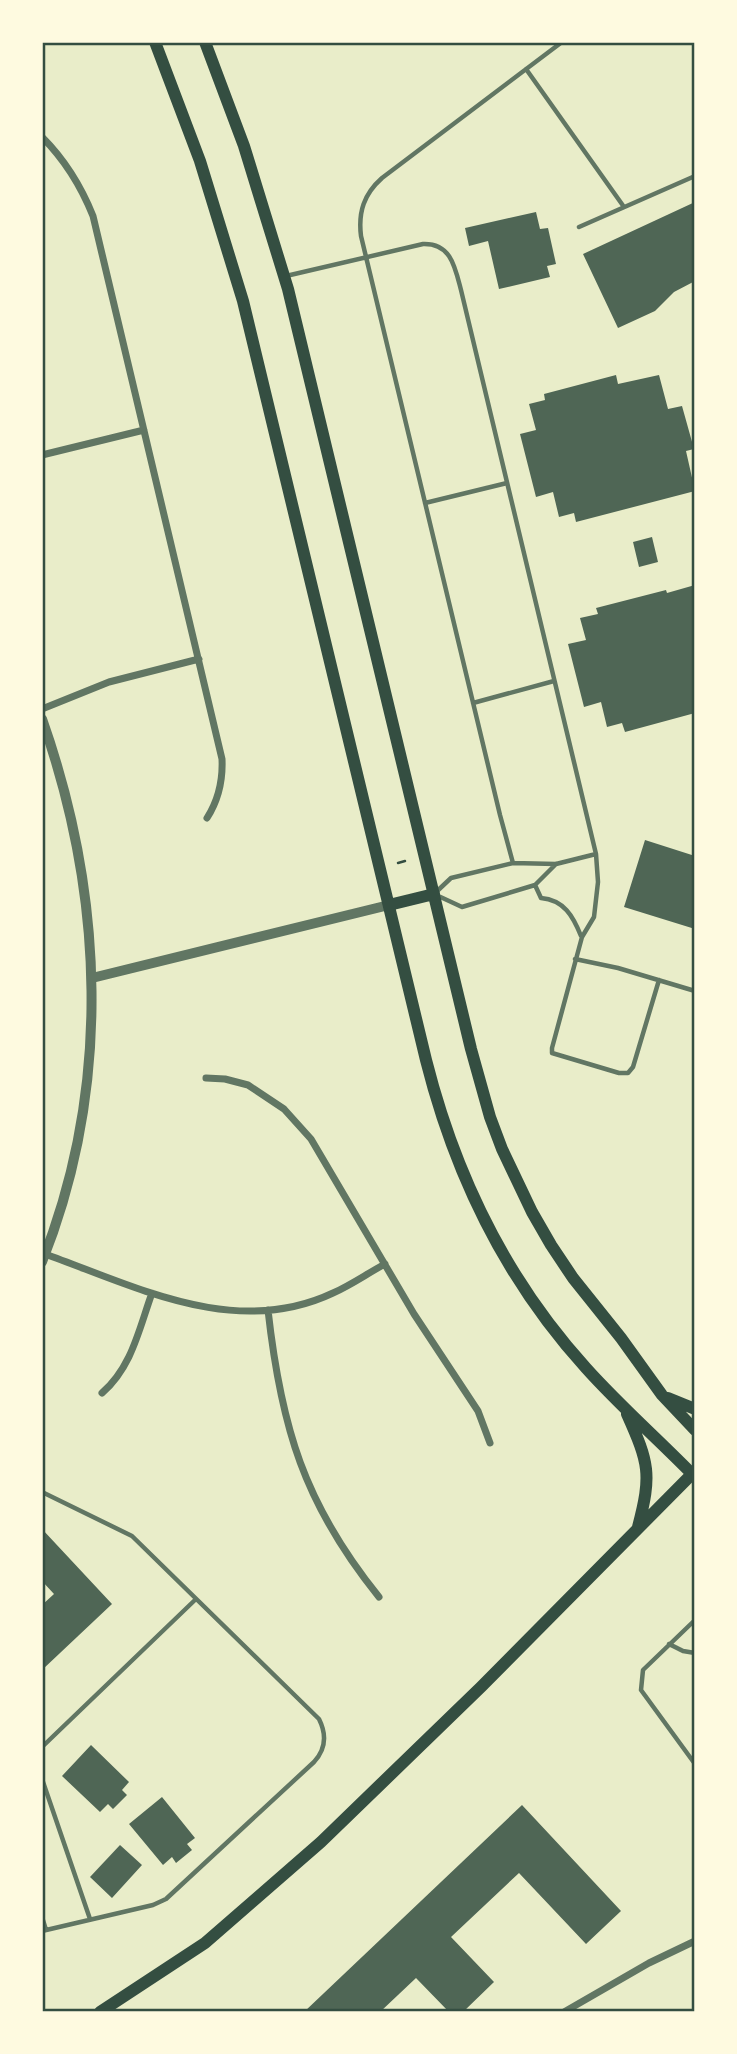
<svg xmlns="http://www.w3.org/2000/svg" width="737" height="2054" font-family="'Zilla Slab',serif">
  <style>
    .building { fill: #4f6655 }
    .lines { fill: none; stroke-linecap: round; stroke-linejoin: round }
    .path { stroke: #344e41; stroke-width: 2.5 }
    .service { stroke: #617663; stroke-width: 4.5 }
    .minor { stroke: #617663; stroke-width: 7 }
    .tertiary { stroke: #617663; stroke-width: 10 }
    .secondary { stroke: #344e41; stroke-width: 12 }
    .neatline { fill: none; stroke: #344e41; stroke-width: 2.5 }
  </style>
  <rect width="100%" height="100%" fill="#e9edc9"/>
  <!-- building -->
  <path class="building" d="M695 202V281L674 292 655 311 618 328 583 254Z
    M536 212 540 229 548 228 556 264 547 266 550 277 499 289 488 241 469 246 465 228Z
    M616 375 618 384 659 375 668 409 682 406 694 449 686 451 695 491 576 522 574 513 559 517 553 492 536 497 520 434 536 430 529 404 545 400 544 394Z
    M652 537 658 562 639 567 633 542Z
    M695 585V713L625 732 622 723 607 727 601 702 584 707 568 644 586 640 580 618 598 614 596 608 666 590 667 593Z
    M645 840 695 856V929L624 907Z
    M42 1529 112 1604 42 1670V1605L54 1594 42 1581Z
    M91 1745 129 1782 122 1790 127 1795 113 1809 108 1804 100 1812 62 1776Z
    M162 1797 195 1838 187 1844 192 1850 176 1863 172 1857 163 1865 129 1824Z
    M522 1805 621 1911 586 1944 519 1873 451 1937 494 1982 463 2012H449L416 1978 380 2012H304Z
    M120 1845 142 1865 112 1898 90 1877Z"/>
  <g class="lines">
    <!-- path -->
    <path class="path" d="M398 863 405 861"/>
    <!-- service -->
    <path class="service" d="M526 69 624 207
      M579 227 695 176
      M286 276 423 244C451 243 455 267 461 290L596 854 598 882 594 917 582 937 552 1048V1053L619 1073H628L633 1067 659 980
      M425 503 507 483
      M473 703 554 681
      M513 863 500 815 361 236C358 212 364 194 382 178L562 42
      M556 864 535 885 462 907 434 894 451 878 513 863 556 864 596 854
      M535 885 541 898C564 900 573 916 581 936
      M575 959 618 968 695 991
      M42 1492 132 1536 319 1719C327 1735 326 1749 314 1762L166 1899 153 1905 42 1931
      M695 1620 643 1670 641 1690 695 1764
      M669 1644 683 1651 695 1653
      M42 1747 196 1599
      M42 1779 90 1919
      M42 1917 46 1930"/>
    <!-- minor -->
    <path class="minor" d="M42 137C65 160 81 186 93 216L222 759C223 781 219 799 207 818
      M42 455 144 430
      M42 709 109 682 199 659
      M206 1078 225 1079 248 1085 284 1109 311 1139 414 1314 478 1411 490 1443
      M45 1254C137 1287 236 1339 333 1293 351 1285 368 1273 385 1264
      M268 1310C281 1427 304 1504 379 1597
      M102 1393C132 1367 139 1329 152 1293
      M564 2012 649 1963 695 1941"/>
    <!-- tertiary -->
    <path class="tertiary" d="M42 719C104 895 112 1086 42 1262
      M92 978 389 905"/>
    <!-- secondary -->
    <path class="secondary" d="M155 42 200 161 243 301 426 1060C455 1175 506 1280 586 1368 620 1406 659 1440 695 1477
      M205 42 244 146 288 289 471 1049 490 1117 502 1149 532 1212 551 1245 573 1278 621 1338 662 1395 695 1430
      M389 905 434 894
      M668 1398 695 1409
      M627 1414C649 1463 652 1474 638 1527
      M100 2012 205 1943 321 1842 481 1687 695 1471"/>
  </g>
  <!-- border -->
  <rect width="737" height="2054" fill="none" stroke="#fefae0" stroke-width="88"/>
  <rect x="44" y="44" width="649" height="1966" class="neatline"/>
</svg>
